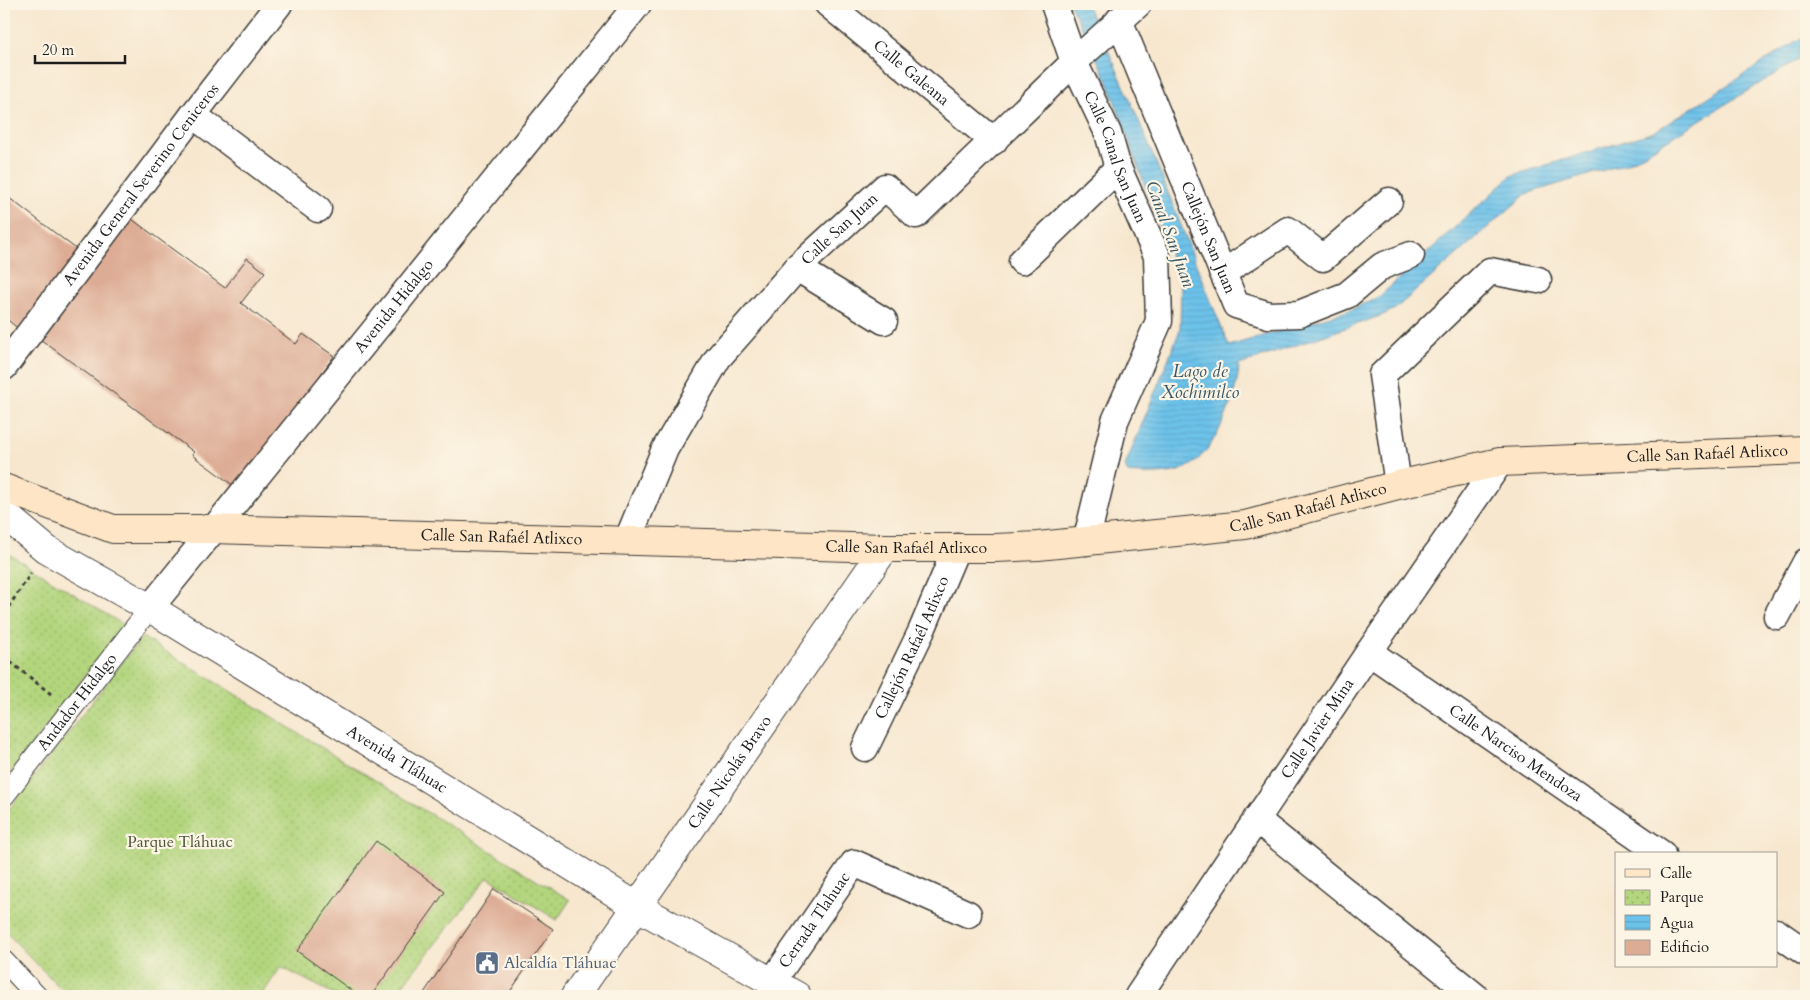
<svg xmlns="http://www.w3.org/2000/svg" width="1810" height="1000" font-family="Cardo,serif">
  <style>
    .park { fill: url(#park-dots); stroke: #67784c }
    .water { fill: url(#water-rules); stroke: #446f83 }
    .building { fill: #ddac94 }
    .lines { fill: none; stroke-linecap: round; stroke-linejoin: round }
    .pedestrian-casing { stroke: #3d3a37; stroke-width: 22 }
    .minor-casing { stroke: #3d3a37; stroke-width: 29 }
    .tertiary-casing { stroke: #3d3a37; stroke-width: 30 }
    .secondary-casing { stroke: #3d3a37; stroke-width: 30 }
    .path { stroke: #3d3a37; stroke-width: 3; stroke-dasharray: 4 4; stroke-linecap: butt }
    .pedestrian { stroke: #fff; stroke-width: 20 }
    .minor { stroke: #fff; stroke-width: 26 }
    .tertiary { stroke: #fff; stroke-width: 28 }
    .secondary { stroke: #fde5c5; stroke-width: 28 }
    .labels { text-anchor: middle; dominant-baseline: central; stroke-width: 4.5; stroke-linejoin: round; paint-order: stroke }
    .street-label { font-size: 16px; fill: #1c1c1c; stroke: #fcf5e5 }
    .park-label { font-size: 16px; fill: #495439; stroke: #fcf5e5 }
    .service-label { font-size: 16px; fill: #4e5e75; stroke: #fcf5e5; text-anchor: start }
    .water-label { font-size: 18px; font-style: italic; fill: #385664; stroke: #fcf5e5 }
  </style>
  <defs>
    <pattern id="park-dots" width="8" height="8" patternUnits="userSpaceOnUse" patternTransform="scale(1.25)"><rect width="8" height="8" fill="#b2d57d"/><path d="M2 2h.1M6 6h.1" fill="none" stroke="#98b66b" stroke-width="1.8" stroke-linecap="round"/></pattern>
    <pattern id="water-rules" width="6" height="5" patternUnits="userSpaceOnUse" patternTransform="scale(1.25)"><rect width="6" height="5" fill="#6dc2ea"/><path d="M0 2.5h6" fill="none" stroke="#5ea6c8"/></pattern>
  </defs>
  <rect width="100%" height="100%" fill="#fcf5e5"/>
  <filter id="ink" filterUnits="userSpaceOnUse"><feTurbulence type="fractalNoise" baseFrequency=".02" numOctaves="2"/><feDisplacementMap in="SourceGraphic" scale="10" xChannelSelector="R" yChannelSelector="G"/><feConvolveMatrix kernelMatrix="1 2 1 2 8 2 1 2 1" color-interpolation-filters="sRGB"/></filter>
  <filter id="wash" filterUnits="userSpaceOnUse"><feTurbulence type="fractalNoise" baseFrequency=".0096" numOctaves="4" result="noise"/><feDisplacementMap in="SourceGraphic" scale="20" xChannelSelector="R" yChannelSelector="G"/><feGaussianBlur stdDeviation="1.12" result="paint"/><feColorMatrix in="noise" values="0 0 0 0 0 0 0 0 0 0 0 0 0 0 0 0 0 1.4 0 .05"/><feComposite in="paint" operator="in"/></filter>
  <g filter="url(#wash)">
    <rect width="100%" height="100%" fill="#f7e7cf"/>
    <!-- park -->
    <path class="park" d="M4 551 124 625 4 781Z
      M142 637 570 900 557 920 488 877 394 996H338L281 967 261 996H68L4 930V816Z"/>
    <!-- water -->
    <path class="water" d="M1070 4H1086C1141 114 1182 232 1229 346L1351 310 1380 296 1511 176 1654 132 1806 35V55L1646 153 1627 163 1526 194 1395 309 1383 315 1239 365C1238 395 1214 455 1186 468 1173 475 1143 475 1128 473L1125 466 1180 330 1181 286 1107 80Z"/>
    <g id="blocks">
      <!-- building -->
      <path class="building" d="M4 194 80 252 20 330 4 317Z
        M129 217 225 288 247 258 265 272 241 303 296 344 303 334 334 356 238 489 192 455 194 452 40 339Z
        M376 841 445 892 371 996H359L297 951Z
        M494 889 553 929 507 996H422Z"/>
    </g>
  </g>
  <g filter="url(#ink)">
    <use href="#blocks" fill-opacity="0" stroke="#3d3a37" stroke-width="1"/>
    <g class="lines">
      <defs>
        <g id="pedestrian">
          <path id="s1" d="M4 796 150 608"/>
          <path d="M4 961 37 996"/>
        </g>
        <g id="minor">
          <path id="s2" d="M828 4 994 141"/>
          <path id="s3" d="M1054 4 1074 62 1108 133 1118 168 1157 256 1159 321 1115 421 1086 542"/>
          <path id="s4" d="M1119 20 1236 305 1269 315 1299 314 1347 295 1382 266 1411 255"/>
          <path d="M193 115 318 209"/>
          <path d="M1022 261 1118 168"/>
          <path d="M797 268 884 321"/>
          <path d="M1223 273 1288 230 1323 258 1389 201"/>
          <path id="s5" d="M4 367 193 115 279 4"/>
          <path d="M1398 485 1382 375 1490 271 1538 280"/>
          <path id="s6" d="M628 539 665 449 718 358 797 268 885 187 916 215 1074 62 1138 4"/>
          <path id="s7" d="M150 608 638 4"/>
          <path d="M1777 616 1806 562"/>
          <path id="s8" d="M1369 652 1662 854"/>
          <path id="s9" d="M865 748 921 632 957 547"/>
          <path d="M1256 819 1475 996"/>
          <path d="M1776 932 1806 953"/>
          <path id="s10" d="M772 982 854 863 968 914"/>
          <path id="s11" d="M1138 996 1369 652 1500 462"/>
        </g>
        <g id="tertiary">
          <path id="s12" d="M4 514 47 550 150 608 638 907 797 996"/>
          <path id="s13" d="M575 996 885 548"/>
        </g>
        <g id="secondary">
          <path id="s14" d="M4 488 113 529H212L885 548H995L1038 546 1245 525 1398 485 1500 462 1806 450"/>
        </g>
      </defs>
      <!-- pedestrian casing -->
      <use href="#pedestrian" class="pedestrian-casing"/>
      <!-- minor casing -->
      <use href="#minor" class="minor-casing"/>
      <!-- tertiary casing -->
      <use href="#tertiary" class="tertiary-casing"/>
      <!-- secondary casing -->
      <use href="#secondary" class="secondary-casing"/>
      <!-- path -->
      <path class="path" d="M4 614 31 573
        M4 657 51 694"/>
      <!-- pedestrian -->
      <use href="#pedestrian" class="pedestrian"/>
      <!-- minor -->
      <use href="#minor" class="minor"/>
      <!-- tertiary -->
      <use href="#tertiary" class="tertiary"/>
      <!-- secondary -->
      <use href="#secondary" class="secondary"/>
    </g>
  </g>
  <!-- icons -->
  <defs>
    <symbol id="civic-square" viewBox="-11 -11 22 22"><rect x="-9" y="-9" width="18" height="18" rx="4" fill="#5c6f8a" stroke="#fcf5e5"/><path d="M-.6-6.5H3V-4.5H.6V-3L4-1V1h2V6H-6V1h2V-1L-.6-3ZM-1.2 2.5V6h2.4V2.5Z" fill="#fff"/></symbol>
  </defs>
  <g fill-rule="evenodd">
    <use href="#civic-square" x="473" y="949" width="28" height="28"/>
  </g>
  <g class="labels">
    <!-- street labels -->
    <g class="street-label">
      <text stroke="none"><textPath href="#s2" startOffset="108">Calle Galeana</textPath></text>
      <text stroke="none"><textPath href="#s3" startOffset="165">Calle Canal San Juan</textPath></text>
      <text stroke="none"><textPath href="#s5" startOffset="228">Avenida General Severino Ceniceros</textPath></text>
      <text stroke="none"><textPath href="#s6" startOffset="380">Calle San Juan</textPath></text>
      <text stroke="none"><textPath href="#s4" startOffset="235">Callejón San Juan</textPath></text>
      <text stroke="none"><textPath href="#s7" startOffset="388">Avenida Hidalgo</textPath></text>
      <text stroke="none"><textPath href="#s14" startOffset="1720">Calle San Rafaél Atlixco</textPath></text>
      <text stroke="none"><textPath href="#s14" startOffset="1315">Calle San Rafaél Atlixco</textPath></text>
      <text stroke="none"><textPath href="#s14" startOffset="505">Calle San Rafaél Atlixco</textPath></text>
      <text stroke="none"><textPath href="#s14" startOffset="910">Calle San Rafaél Atlixco</textPath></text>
      <text stroke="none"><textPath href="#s9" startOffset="111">Callejón Rafaél Atlixco</textPath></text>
      <text stroke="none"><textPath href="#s1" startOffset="119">Andador Hidalgo</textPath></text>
      <text stroke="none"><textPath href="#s11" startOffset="322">Calle Javier Mina</textPath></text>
      <text stroke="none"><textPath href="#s8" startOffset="178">Calle Narciso Mendoza</textPath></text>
      <text stroke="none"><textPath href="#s12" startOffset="464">Avenida Tláhuac</textPath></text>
      <text stroke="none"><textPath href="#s13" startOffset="272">Calle Nicolás Bravo</textPath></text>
      <text stroke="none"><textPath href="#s10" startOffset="75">Cerrada Tlahuac</textPath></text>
    </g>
    <!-- park labels -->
    <g class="park-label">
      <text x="180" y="842">Parque Tláhuac</text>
    </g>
    <!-- service labels -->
    <g class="service-label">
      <text x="504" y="963">Alcaldía Tláhuac</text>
    </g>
    <!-- water labels -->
    <g class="water-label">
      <text transform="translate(1170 234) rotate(70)">Canal San Juan</text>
      <text x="1200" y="371">Lago de<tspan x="1200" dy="21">Xochimilco</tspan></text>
    </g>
  </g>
  <!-- margin -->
  <rect width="1810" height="1000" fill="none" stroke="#fcf5e5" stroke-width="20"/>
  <!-- legend -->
  <rect x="1615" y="852" width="162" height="115" fill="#fcf5e5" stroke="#a29e95"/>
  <rect x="1625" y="869" width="25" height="8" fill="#fde5c5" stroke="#a29e95"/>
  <text x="1660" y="878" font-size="15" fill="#1c1c1c">Calle</text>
  <rect x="1625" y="890" width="25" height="15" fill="url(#park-dots)" stroke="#a29e95"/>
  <text x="1660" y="902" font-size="15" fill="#1c1c1c">Parque</text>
  <rect x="1625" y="915" width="25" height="15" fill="url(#water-rules)" stroke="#a29e95"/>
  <text x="1660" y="928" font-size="15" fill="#1c1c1c">Agua</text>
  <rect x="1625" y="940" width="25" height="15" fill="#ddac94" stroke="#a29e95"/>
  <text x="1660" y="952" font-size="15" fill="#1c1c1c">Edificio</text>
  <!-- scale -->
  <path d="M35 55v8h90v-8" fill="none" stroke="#1c1c1c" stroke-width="2.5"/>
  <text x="42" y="55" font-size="15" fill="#1c1c1c" stroke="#fcf5e5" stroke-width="4" paint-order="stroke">20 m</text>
</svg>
